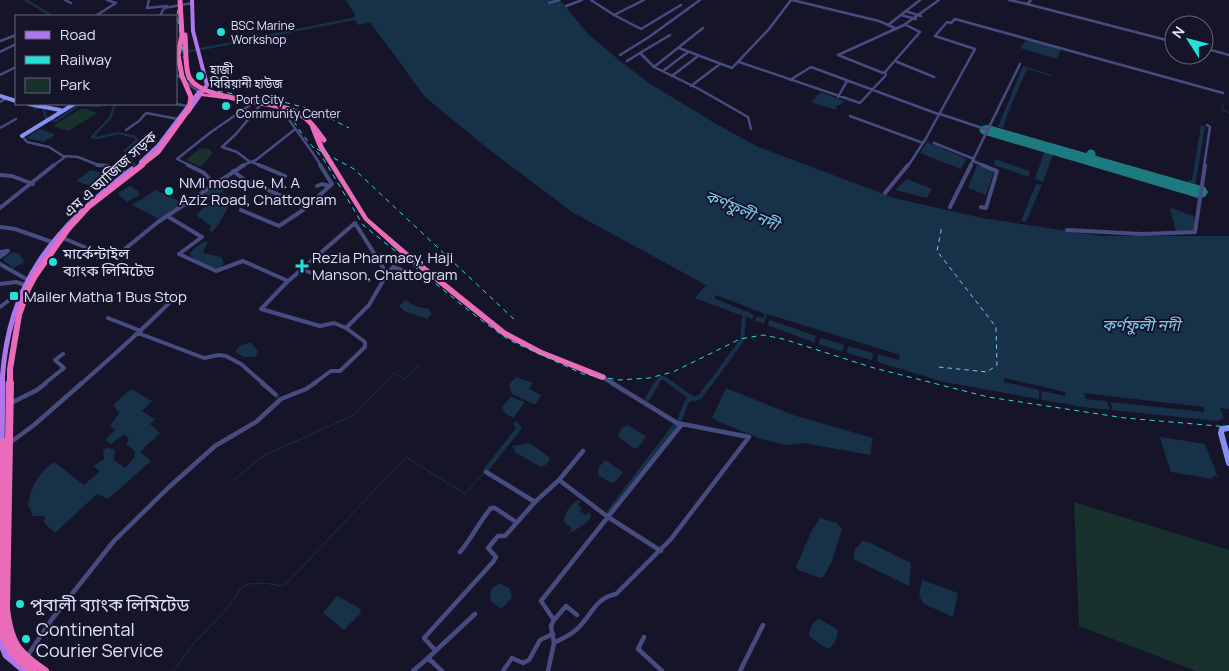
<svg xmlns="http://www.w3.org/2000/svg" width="1229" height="671" font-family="Manrope,'Noto Sans Bengali',sans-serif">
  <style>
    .green { fill: #18312c }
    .water { fill: #173149 }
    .pier { fill: #151428 }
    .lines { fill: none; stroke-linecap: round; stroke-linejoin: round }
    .stream { stroke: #173149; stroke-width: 1 }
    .canal-far2 { stroke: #173149; stroke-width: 2.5 }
    .canal-far1 { stroke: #173149; stroke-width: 4 }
    .canal { stroke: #173149; stroke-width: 4.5 }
    .ferry { stroke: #7bc8ec; stroke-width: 1; stroke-dasharray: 4.5 4; stroke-linecap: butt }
    .taxiway { stroke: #1d7a80; stroke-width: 9 }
    .runway { fill: #1d7a80; fill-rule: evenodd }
    .street-tunnel { stroke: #333348; stroke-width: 4.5; stroke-dasharray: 4.5 2.5; stroke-linecap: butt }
    .street-far2 { stroke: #464c80; stroke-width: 2.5 }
    .street-far1 { stroke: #464c80; stroke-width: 4 }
    .street { stroke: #464c80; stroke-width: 4.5 }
    .secondary-far1 { stroke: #8390ee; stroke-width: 4 }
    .secondary { stroke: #8390ee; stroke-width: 6 }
    .primary-far2 { stroke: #ae75ec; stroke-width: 4 }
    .primary-far1 { stroke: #ae75ec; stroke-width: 5 }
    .primary { stroke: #ae75ec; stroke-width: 7 }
    .highway { fill: #ea6bba; fill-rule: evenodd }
    .rail { stroke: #25e0d8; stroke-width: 1; stroke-dasharray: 5 4.5; stroke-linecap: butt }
    .highway-bridge-far2 { stroke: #ea6bba; stroke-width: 5 }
    .highway-bridge-far1 { stroke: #ea6bba; stroke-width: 6 }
    .highway-bridge { stroke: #ea6bba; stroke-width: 8 }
    .poi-dot { fill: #25e0d8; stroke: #151428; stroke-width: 2 }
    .labels { text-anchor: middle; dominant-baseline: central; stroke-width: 4; stroke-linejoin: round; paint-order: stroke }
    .far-poi-label { font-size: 12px; fill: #dfe0fa; stroke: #151428; text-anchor: start }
    .street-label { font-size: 15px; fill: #dfe0fa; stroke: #151428 }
    .poi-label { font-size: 15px; fill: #dfe0fa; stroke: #151428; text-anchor: start }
    .water-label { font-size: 16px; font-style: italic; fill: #7bc8ec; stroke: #151428 }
    .near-poi-label { font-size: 18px; fill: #dfe0fa; stroke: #151428; text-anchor: start }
  </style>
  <rect width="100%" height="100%" fill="#151428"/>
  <!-- green -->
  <path class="green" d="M82 108 98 113 68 131 53 126Z
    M200 148 209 149 213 153 201 167 186 160Z
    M1074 502 1229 550V671H1196L1079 626Z"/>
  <!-- water -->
  <path class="water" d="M346 0H560L588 34 620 61 649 83 713 122 756 146 894 198 982 218 1101 236H1229V409L1220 408 1224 418 1217 421 1083 407 944 382 821 345 695 298 706 285 572 212 487 148 425 97 370 22 358 25 354 19 355 15Z
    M1026 40 1061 49 1057 59 1020 48Z
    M1023 66 1052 75 1051 76 1027 69 1009 110 1003 128 998 127Z
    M821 92 844 101 840 105 836 106 837 110 811 102Z
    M1201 125 1205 127 1195 187 1188 184V180H1192Z
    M39 129 54 134 55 135 44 142 26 138Z
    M927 142 967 159 961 169 920 153Z
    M1045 150 1054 152 1043 182 1035 179Z
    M995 159 1030 171 1029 177 994 165Z
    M977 165 994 171 986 195 968 188Z
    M91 170 100 172 110 178 94 187 76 181Z
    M907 179 932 189 927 198 895 190Z
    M221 183H224L227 187 219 195 225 201 231 204C224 212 218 228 212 232L209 230 211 226 196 215 211 201 204 194Z
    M1036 184 1042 185 1026 222 1021 221Z
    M130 186 138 191 140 195 127 202 119 195V192Z
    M156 190 183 203 159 219 132 205Z
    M1172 208 1195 217 1194 230 1176 231 1170 209Z
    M204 241 208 242 203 253 221 257 224 263 221 267C211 272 198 262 190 255L192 250Z
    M12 252 19 254 25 262 13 268 4 261V258Z
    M405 300 415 306 429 309 432 314 427 319 404 311 399 306Z
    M251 343 258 351 255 357H244L236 352C237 345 245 343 251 343Z
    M516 377 533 383 529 389 541 395 535 405 512 394 509 385Z
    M726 388 793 415 873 438 870 455 804 443 786 445 761 439 717 421 712 418Z
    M131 389 152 401 142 411 155 419 150 424 160 433 140 452 151 461 108 499 97 494 55 533 43 522 46 518 42 516H33L28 505C30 488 40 471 54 462L84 485 100 471 93 466 104 459 103 451 106 448 115 449 114 460 125 468 134 458 135 451 126 444 129 439 124 434 111 444 105 440 115 430 110 426 119 413 113 405Z
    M511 397 525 402 513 418 505 413 502 407Z
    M627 425 646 436 638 448H633L618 437 621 429Z
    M1161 437 1205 444 1218 477 1214 476 1212 479 1171 472 1160 438Z
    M530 443 550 458 547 464 541 467 516 453 512 446Z
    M605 460 623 472 616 481 611 483 598 475 599 467Z
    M579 500 581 501 578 505 582 509 580 511 586 515 589 512 591 517C588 524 575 530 569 533L572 528 564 522C563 514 571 504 579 500Z
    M820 518 837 523 842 529 832 561 824 576 820 578 798 570 796 567 811 532Z
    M863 541 868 542 911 563 909 586 853 559 855 549Z
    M922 580 958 593 953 617 924 604 919 596Z
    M501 583 510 589 512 598 501 609 491 601 490 594 493 587Z
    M337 596 361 609 360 614 344 630 323 613Z
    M818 618 838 630 836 640 830 649 821 645 809 636 811 626Z"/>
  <!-- pier -->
  <path class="pier" d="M716 295 765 314 763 318 757 316 753 323 751 322 754 315 714 298Z
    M767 314 900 355 899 360 878 354 877 364 872 363 873 353 848 346 846 355 842 354 844 345 821 338 818 345 814 344 816 336 770 320 766 328 764 327 763 326Z
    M1004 378 1065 392 1066 396 1042 391 1041 401H1039V390L1004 382Z
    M1084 393 1203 407 1205 412 1110 402 1114 414 1111 413 1107 401 1086 399Z"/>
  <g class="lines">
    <!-- stream -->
    <path class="stream" d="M1224 104 1222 109 1229 113
      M234 480 263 456 354 415 394 373 404 379 419 365
      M173 671 195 642 226 610 241 588 249 584 264 583 282 586 286 584 406 457 465 494 485 471"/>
    <!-- canal-far2 -->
    <path class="canal-far2" d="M26 0 52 16
      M176 54 358 18
      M115 104 110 118 92 137 97 138 118 133 135 137 137 140 125 151 133 158 131 162 135 165
      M34 108H43L46 118 56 121 79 105 99 106 104 104"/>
    <!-- canal-far1 -->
    <path class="canal-far1" d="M656 384 660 378H664L672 384
      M710 384 742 340 744 317 747 313"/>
    <!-- canal -->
    <path class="canal" d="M671 383 693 399 700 397 710 383
      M647 399 657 383
      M486 470 519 428 516 424
      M609 512 680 419 686 403 691 397"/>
    <!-- ferry -->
    <path class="ferry" d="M939 367 987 372 997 365 996 327 937 251 942 226"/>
    <!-- taxiway -->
    <path class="taxiway" d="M1090 159 1091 154"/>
    <!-- runway -->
    <path class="runway" d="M988 125 1205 187 1208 192 1205 197 1198 198 982 134 979 130 982 126Z"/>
    <!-- street-tunnel -->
    <path class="street-tunnel" d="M275 394 279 398"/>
    <!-- street-far2 -->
    <path class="street-far2" d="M65 0 71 3
      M149 0 147 8 167 6
      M591 0 614 15
      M644 0 614 15 641 29 681 5
      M792 0 879 21 897 29
      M1009 0 1027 4
      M1031 0 1027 4 1174 42
      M549 3 559 0
      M566 6 582 0
      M905 11 921 16
      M901 15 916 19
      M99 16 97 15 116 3 107 0
      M160 16 164 8 193 3
      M888 25 920 0
      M0 41 16 35
      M679 48 732 68 769 29 791 0
      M1204 48 1229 55
      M0 52 16 44
      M640 53 670 35
      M620 55 649 37 700 0
      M838 55 904 25 939 0
      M838 55 883 73 885 72
      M627 61 640 53 654 67 699 89 748 117 751 129
      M895 61 934 77
      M739 62 860 103 886 75 885 72 920 32 906 25
      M654 67 703 28
      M663 71 688 52
      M176 74 199 92
      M0 75 16 67
      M672 76 698 56
      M790 80 811 67 938 114
      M691 86 720 64
      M838 97 847 81
      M0 102 7 98
      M176 104 187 106
      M281 107C293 128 309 145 321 166
      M940 114 988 130
      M850 116 923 143
      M0 128 16 119
      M126 130 139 121 146 113 178 119
      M22 136 27 142 49 147 63 156 78 157 98 165 109 166
      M934 143 974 159
      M973 161 985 166
      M250 162 237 152 222 147 236 134 261 104
      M252 162 261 166
      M53 166 66 156
      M191 166 177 159 211 132 253 103
      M241 166 256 160 294 130
      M908 166 925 140 975 49 935 36 947 22 951 23 955 19 1223 93
      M970 166 1020 64
      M1204 166 1210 127 1207 125"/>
    <!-- street-far1 -->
    <path class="street-far1" d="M97 165 109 166 126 173
      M188 165 204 173 215 185
      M259 165 285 176
      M233 171 245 180 284 197
      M0 175 12 176 33 184
      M317 186 322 184 330 186
      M885 193 908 165
      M950 207 971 165
      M981 207 986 208 997 171 982 165
      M0 208 54 165
      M241 210 279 226 303 210 332 184 320 165
      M167 216 202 237 179 254 216 271 243 261 288 281
      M0 227 15 229 52 242
      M1067 230 1142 234 1195 232 1205 165
      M63 238 96 252 115 257 158 222 244 165
      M0 252 8 251 0 257
      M0 264 28 280
      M302 269 325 279
      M0 284 16 282 25 285
      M0 307 22 291
      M108 318 141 331
      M346 328 369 305 387 274
      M138 333 204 358 219 355 226 356 241 364 264 384
      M602 377 614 384
      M44 384 64 368 55 360 63 354
      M81 384C114 355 147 326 178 294
      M313 384 331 371H340L365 347V342L346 328 334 323 320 326 261 309 286 283 355 223 387 274 393 267 426 278 435 279"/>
    <!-- street -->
    <path class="street" d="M262 383 275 394
      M9 404 37 390 46 383
      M11 442 34 425 82 383
      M486 472 535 502 559 480 583 451
      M559 480 608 517 661 551
      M460 552C472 538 479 522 491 508H495L516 522
      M554 620 566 606 577 615
      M644 637 638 649 662 671
      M554 643C562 638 572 635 578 628 592 615 595 598 616 594L671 539 749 437 677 423 612 383
      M435 650 424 638 493 562 496 557 488 548 498 536H505L535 502
      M28 655 52 619 114 541 168 488 215 446 256 422 281 399 306 389 315 383
      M428 658 475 614
      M413 671 428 658 442 671
      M503 671 512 658 523 663 529 660 540 640 553 634
      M548 671 554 643 551 626 554 620 541 601 682 424
      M740 671 763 625"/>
    <!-- secondary-far1 -->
    <path class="secondary-far1" d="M0 96 16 101
      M29 104 60 110
      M22 136 74 104"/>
    <!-- secondary -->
    <path class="secondary" d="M1229 428 1222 429 1221 433 1229 463"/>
    <!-- primary-far2 -->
    <path class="primary-far2" d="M188 112 207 85 193 31 192 0
      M141 162 158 146 199 92"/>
    <!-- primary-far1 -->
    <path class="primary-far1" d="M2 384C7 282 54 229 132 169"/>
    <!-- primary -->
    <path class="primary" d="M1 445 2 383
      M0 640 6 655 25 671"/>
    <!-- highway -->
    <path class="highway" d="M201 93 224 97 226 98 224 99 201 96 196 97 194 96Z
      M313 125 316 127 324 147 368 218 404 249 506 331 542 350 605 375 606 377 605 379 602 380 599 379 538 354 502 335 400 253 364 220 318 147 310 127Z"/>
    <!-- rail -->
    <path class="rail" d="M180 0 177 15 188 81 210 90 265 99 286 109 302 134 324 160 363 225 477 317 509 340 583 374 619 380 649 378 673 372 740 339 763 335 783 339 874 368 988 397 1125 418 1229 427
      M276 100 314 110 349 128
      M317 149 354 169 516 321"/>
    <!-- highway-bridge-far2 -->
    <path class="highway-bridge-far2" d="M185 35C186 47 185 62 188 74 195 101 270 100 294 111 308 117 315 128 324 140
      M140 166 158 152 189 109 191 97 182 76 178 55 182 35 180 0"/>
    <!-- highway-bridge-far1 -->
    <path class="highway-bridge-far1" d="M10 384V369L19 315 28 289 35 276 68 229 88 207 142 165"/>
    <!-- highway-bridge -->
    <path class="highway-bridge" d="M10 383 6 609C10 643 17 652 45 671
      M4 442 1 625C5 646 16 659 33 671"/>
  </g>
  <!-- markers -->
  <g class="poi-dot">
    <circle cx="221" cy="32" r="5"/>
    <circle cx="200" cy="76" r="5"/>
    <circle cx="226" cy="106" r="5"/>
    <circle cx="169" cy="191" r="5"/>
    <circle cx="53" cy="262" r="5"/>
    <path d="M299.5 258.5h5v5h5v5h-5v5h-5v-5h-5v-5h5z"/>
    <rect x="9" y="291" width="10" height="10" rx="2.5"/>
    <circle cx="20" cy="604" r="5"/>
    <circle cx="26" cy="639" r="5"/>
  </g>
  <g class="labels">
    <!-- far-poi labels -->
    <g class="far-poi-label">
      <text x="231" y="25">BSC Marine<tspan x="231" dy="14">Workshop</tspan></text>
      <text x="210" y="69">হাজী<tspan x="210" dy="14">বিরিয়ানী হাউজ</tspan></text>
      <text x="236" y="99">Port City<tspan x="236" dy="14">Community Center</tspan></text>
    </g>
    <!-- street labels -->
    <g class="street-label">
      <text transform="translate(110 174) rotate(-42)">এম এ আজিজ সড়ক</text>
    </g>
    <!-- poi labels -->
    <g class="poi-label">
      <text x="179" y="182">NMI mosque, M. A<tspan x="179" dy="17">Aziz Road, Chattogram</tspan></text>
      <text x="63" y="253">মার্কেন্টাইল<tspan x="63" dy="17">ব্যাংক লিমিটেড</tspan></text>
      <text x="312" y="257">Rezia Pharmacy, Haji<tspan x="312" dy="17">Manson, Chattogram</tspan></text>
      <text x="24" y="296">Mailer Matha 1 Bus Stop</text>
    </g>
    <!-- water labels -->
    <g class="water-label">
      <text transform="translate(742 210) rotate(23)">কর্ণফুলী নদী</text>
      <text x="1141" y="325">কর্ণফুলী নদী</text>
    </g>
    <!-- near-poi labels -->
    <g class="near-poi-label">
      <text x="30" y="604">পূবালী ব্যাংক লিমিটেড</text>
      <text x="36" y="629">Continental<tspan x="36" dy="21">Courier Service</tspan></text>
    </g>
  </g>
  <!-- legend -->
  <rect x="15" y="15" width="162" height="90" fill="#151428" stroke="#66667c"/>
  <rect x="25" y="31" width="25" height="8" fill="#ae75ec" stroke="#66667c"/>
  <text x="60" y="40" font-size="15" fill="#dfe0fa">Road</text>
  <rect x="25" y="56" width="25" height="8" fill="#25e0d8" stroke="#66667c"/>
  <text x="60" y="65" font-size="15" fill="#dfe0fa">Railway</text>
  <rect x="25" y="78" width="25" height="15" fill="#18312c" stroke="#66667c"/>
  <text x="60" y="90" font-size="15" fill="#dfe0fa">Park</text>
  <!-- north arrow -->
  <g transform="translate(1189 40) rotate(306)"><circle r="24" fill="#151428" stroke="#66667c"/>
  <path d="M0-4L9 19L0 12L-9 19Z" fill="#25e0d8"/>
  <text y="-8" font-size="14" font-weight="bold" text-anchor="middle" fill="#dfe0fa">N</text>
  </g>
</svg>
